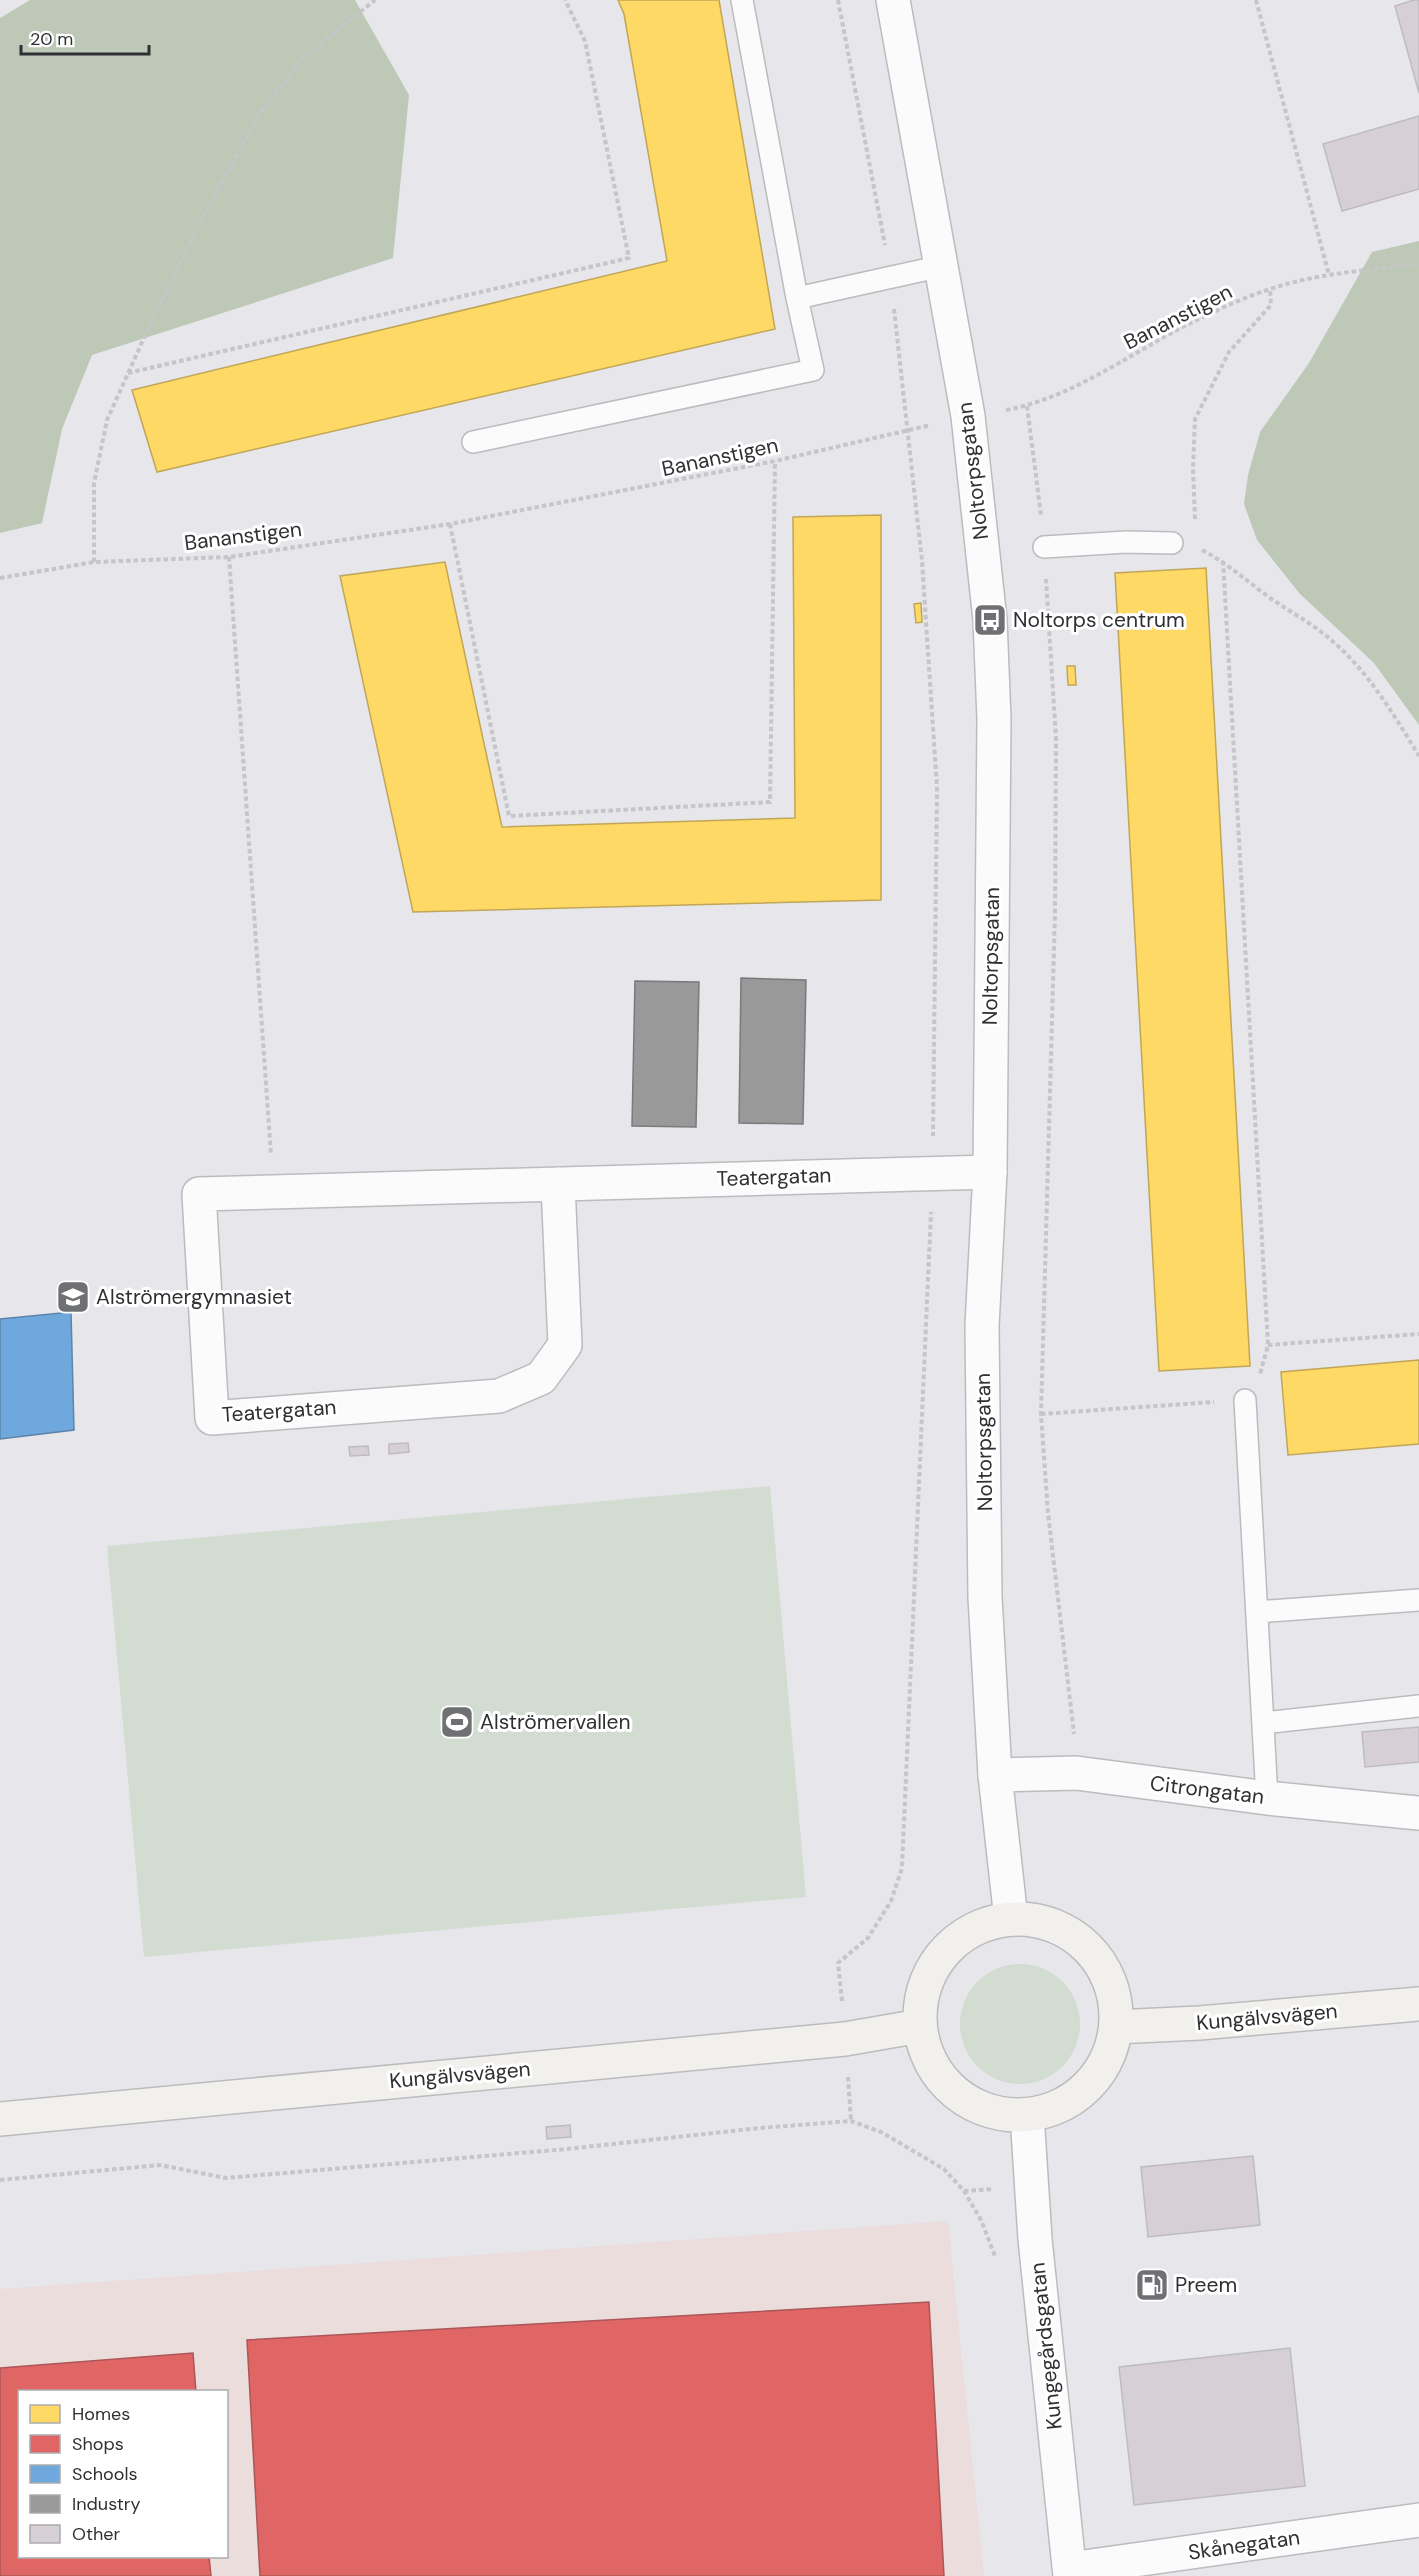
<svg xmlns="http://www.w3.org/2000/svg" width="1419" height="2576" font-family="'DM Sans',sans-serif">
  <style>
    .industrial { fill: #ebdddc; fill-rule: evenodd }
    .green { fill: #d3dcd0 }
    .forest { fill: #bdc8b7 }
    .homes { fill: #ffd966; stroke: #c1a657; stroke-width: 1.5 }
    .shops { fill: #e06666; stroke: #ab5657; stroke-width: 1.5 }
    .schools { fill: #6fa8dc; stroke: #5c84a9; stroke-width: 1.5 }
    .industry { fill: #999; stroke: #797a7a; stroke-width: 1.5 }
    .building { fill: #d6cfd5; stroke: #bebcbf; stroke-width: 1.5 }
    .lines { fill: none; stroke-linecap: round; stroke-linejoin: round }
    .service-casing { stroke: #bcbcbf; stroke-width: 24 }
    .minor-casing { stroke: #bcbcbf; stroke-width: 36 }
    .tertiary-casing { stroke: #bcbcbf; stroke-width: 36 }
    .secondary-casing { stroke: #bcbcbf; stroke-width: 36 }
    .path { stroke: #c6c6c8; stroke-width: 4; stroke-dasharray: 4.5 3; stroke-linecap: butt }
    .service { stroke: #fbfbfc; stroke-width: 21 }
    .minor { stroke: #fbfbfc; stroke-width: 33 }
    .tertiary { stroke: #fbfbfc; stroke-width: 33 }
    .secondary { stroke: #f2f0ed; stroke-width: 33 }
    .labels { text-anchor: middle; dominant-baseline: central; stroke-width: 6; stroke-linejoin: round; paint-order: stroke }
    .street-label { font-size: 21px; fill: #2f3033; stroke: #fff }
    .poi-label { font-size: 21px; fill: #2f3033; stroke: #fff; text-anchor: start }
  </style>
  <rect width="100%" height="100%" fill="#e6e6eb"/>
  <!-- industrial -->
  <path class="industrial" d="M948 2221 984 2576H0V2289ZM20 2392H226V2556H20Z"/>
  <!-- green -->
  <path class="green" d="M770 1486 806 1897 144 1957 107 1546Z
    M960 2024a60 60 0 1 1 120 0a60 60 0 1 1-120 0Z"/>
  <!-- forest -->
  <path class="forest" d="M30 0H355L409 95 393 258 92 355 62 429 42 523 0 533V18Z
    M1419 241V725L1374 663 1300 594 1257 540 1244 504 1248 475 1260 432 1309 363 1372 252Z"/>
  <!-- homes -->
  <path class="homes" d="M618 0H719L775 329 157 472 132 390 667 261 624 14Z
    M881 515V900L413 912 340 576 445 562 502 827 795 818 793 517Z
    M1206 568 1250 1366 1159 1371 1115 573Z
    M921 603 922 622 916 623 914 604Z
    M1067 666H1075L1076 685H1068Z
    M1419 1360V1444L1288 1455 1281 1372Z"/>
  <!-- shops -->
  <path class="shops" d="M929 2302 944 2576H260L247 2340Z
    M193 2353 196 2392H20V2556H209L211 2576H0V2368Z"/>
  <!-- schools -->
  <path class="schools" d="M71 1312 74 1430 0 1439V1319Z"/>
  <!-- industry -->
  <path class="industry" d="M741 978 806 980 803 1124 739 1123Z
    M635 981 699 982 696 1127 632 1126Z"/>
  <!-- building -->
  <path class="building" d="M1414 0H1419V93L1395 6Z
    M1419 116V189L1342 211 1323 144Z
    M408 1443 409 1452 389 1454V1444Z
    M368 1446 369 1455 350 1456 349 1447Z
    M1419 1727V1762L1365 1767 1362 1732Z
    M570 2125 571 2137 547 2139 546 2127Z
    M1253 2156 1260 2225 1148 2237 1141 2167Z
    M1290 2348 1305 2486 1134 2505 1119 2367Z"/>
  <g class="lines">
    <defs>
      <path id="service" d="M742 0 797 298 942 266
        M473 442 813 370 797 298
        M1044 547 1126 542 1172 543
        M1245 1400 1267 1798
        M1257 1612 1419 1600
        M1263 1723 1419 1706"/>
      <path id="minor" d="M558 1184 565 1345 541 1378 499 1396 212 1418 199 1194 990 1172
        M995 1775 1076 1773 1267 1798 1419 1813
        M1027 2115 1035 2239 1070 2576
        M1070 2569 1419 2520"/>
      <path id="tertiary" d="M893 0 968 416 990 620 994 719 990 1172 982 1326 985 1597 995 1775 1011 1919"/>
      <path id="secondary" d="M920 2017a98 98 0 1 1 196 0a98 98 0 1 1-196 0Z
        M1116 2027 1199 2023 1419 2004
        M0 2119 845 2039 920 2026"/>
    </defs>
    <!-- service casing -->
    <use href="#service" class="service-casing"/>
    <!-- minor casing -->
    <use href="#minor" class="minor-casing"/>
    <!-- tertiary casing -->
    <use href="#tertiary" class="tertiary-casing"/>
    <!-- secondary casing -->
    <use href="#secondary" class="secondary-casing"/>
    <!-- path -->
    <path class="path" d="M838 0 885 245
      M1256 0 1329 275
      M894 309 922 561 937 788 933 1136
      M128 373 629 258 585 41 565 0
      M1027 406 1041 515
      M1006 410C1076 397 1132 351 1195 321 1219 309 1245 297 1270 289 1318 273 1370 270 1419 264
      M1195 519 1193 470 1195 419 1229 352 1271 305 1270 289
      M450 524 509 816 770 802 775 461
      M1202 550C1227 563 1247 581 1270 598 1286 609 1304 619 1320 631 1364 664 1391 710 1419 756
      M229 557 271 1155
      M1223 561 1268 1345 1260 1374
      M94 562V483L107 420 153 318 206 211 260 113 304 57 375 0
      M0 578 94 562 229 557 450 524 775 461 931 425
      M1046 579 1056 739 1055 912 1041 1414 1048 1513 1074 1734
      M1268 1345 1419 1334
      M1041 1414 1214 1402
      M842 2001 838 1963 868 1938 891 1901 902 1868 931 1212
      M848 2077 851 2121
      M0 2180 160 2165 226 2178 567 2149 760 2128 851 2121 881 2132 944 2169 964 2191 981 2220 995 2256
      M964 2191 993 2189"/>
    <!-- service -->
    <use href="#service" class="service"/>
    <!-- minor -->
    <use href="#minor" class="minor"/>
    <!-- tertiary -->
    <use href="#tertiary" class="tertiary"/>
    <!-- secondary -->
    <use href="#secondary" class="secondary"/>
  </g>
  <!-- icons -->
  <defs>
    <symbol id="bus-square" viewBox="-11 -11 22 22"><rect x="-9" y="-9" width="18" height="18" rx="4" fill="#6f7073" stroke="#fff"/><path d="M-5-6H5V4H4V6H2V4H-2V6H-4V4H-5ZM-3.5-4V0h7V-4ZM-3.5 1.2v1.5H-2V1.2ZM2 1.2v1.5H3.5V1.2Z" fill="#fff"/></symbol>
    <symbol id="school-square" viewBox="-11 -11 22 22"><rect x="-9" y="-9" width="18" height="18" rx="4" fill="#6f7073" stroke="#fff"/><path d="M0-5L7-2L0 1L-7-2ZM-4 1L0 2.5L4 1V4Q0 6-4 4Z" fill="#fff"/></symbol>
    <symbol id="stadium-square" viewBox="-11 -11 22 22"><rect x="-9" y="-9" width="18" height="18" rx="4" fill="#6f7073" stroke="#fff"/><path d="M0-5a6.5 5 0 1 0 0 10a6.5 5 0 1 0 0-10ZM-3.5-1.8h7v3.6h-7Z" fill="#fff"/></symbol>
    <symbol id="fuel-square" viewBox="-11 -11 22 22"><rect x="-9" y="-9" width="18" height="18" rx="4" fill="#6f7073" stroke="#fff"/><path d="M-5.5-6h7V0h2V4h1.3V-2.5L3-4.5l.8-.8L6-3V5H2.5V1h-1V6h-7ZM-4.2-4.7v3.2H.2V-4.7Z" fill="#fff"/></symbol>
  </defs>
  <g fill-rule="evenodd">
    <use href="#bus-square" x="971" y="601" width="38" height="38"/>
    <use href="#school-square" x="54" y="1278" width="38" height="38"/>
    <use href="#stadium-square" x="438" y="1703" width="38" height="38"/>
    <use href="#fuel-square" x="1133" y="2266" width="38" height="38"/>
  </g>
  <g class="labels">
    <!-- street labels -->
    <g class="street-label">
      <text transform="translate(1178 317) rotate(-27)">Bananstigen</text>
      <text transform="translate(720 457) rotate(-12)">Bananstigen</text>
      <text transform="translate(973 471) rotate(-97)">Noltorpsgatan</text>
      <text transform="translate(243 536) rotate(-7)">Bananstigen</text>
      <text transform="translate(991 956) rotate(-89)">Noltorpsgatan</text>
      <text transform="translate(774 1177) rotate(-2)">Teatergatan</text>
      <text transform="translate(279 1411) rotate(-4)">Teatergatan</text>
      <text transform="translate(984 1442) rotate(-91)">Noltorpsgatan</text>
      <text transform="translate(1207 1790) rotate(7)">Citrongatan</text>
      <text transform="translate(1267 2017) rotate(-5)">Kungälvsvägen</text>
      <text transform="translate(460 2075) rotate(-5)">Kungälvsvägen</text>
      <text transform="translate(1046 2346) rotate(-96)">Kungegårdsgatan</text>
      <text transform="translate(1244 2545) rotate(-8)">Skånegatan</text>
    </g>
    <!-- poi labels -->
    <g class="poi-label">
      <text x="1013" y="620">Noltorps centrum</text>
      <text x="96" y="1297">Alströmergymnasiet</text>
      <text x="480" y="1722">Alströmervallen</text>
      <text x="1175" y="2285">Preem</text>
    </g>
  </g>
  <!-- legend -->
  <rect x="18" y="2390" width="210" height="168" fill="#ffffff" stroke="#acacad" stroke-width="1.5"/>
  <rect x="30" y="2405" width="30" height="18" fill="#ffd966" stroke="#acacad" stroke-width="1.5"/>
  <text x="72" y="2420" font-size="18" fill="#2f3033">Homes</text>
  <rect x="30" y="2435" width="30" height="18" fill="#e06666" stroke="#acacad" stroke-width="1.5"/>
  <text x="72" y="2450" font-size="18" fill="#2f3033">Shops</text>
  <rect x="30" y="2465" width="30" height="18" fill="#6fa8dc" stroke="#acacad" stroke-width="1.5"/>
  <text x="72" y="2480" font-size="18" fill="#2f3033">Schools</text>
  <rect x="30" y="2495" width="30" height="18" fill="#999999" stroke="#acacad" stroke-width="1.5"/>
  <text x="72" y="2510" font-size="18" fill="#2f3033">Industry</text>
  <rect x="30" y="2525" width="30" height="18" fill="#d6cfd5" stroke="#acacad" stroke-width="1.5"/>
  <text x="72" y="2540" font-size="18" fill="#2f3033">Other</text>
  <!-- scale -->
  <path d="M21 45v9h128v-9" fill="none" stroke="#2f3033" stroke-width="3"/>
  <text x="30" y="45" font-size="18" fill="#2f3033" stroke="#ffffff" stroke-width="4.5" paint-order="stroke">20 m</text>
</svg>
